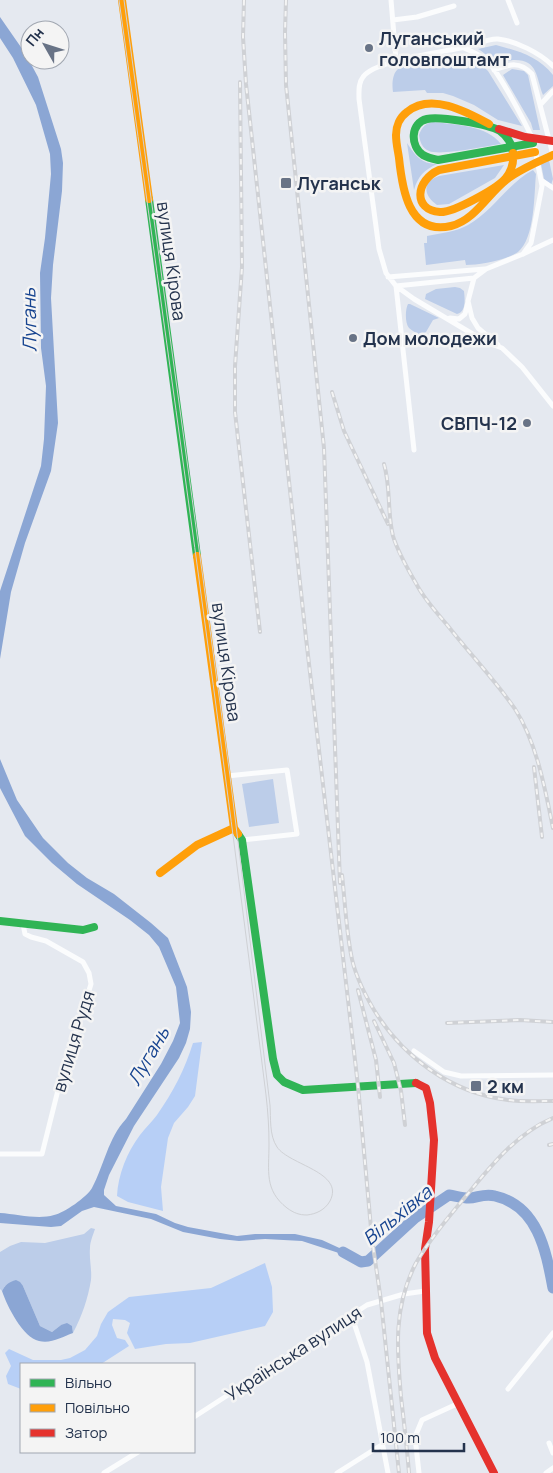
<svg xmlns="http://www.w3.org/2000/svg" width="553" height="1473" font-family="Manrope,sans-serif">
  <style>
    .green { fill: #bccde9 }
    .forest { fill: #b7cff6 }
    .water { fill: #8ba6d4 }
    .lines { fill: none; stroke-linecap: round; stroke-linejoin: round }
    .river { stroke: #8ba6d4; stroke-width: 11 }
    .street { stroke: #fbfcfd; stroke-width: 5 }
    .fast { stroke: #30b455; stroke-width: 8 }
    .slow { stroke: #ff9f0a; stroke-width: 8 }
    .jam { stroke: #e5322d; stroke-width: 8 }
    .tram { stroke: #cfd1d5; stroke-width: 1 }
    .rail-casing { stroke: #cfd1d5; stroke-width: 4 }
    .rail { stroke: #f4f4f4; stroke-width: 2; stroke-dasharray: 5.5; stroke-linecap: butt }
    .poi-dot { fill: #687386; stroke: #f4f4f4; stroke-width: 2 }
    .labels { text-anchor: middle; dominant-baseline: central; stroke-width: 5; stroke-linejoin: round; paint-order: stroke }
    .poi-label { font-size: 18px; font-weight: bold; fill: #24334d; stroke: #f4f4f4; text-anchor: start }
    .street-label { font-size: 18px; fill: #24334d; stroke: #f4f4f4 }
    .water-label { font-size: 19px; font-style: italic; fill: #174490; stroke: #f4f4f4 }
  </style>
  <rect width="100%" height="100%" fill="#e5e9f0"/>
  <!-- green -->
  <path class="green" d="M496 45C518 51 538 56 553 75V86L543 95C536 77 538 59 513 60 508 61 502 63 497 62 490 61 485 52 478 49Z
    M462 55 475 59 488 71 522 126 498 120 474 105 453 96 443 93H427L425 90 393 92C392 86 392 75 397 70 406 61 449 57 462 55Z
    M512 69 524 71 528 75 540 130H533L531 123 503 75Z
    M434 122C455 125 487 125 501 144 486 146 441 156 429 151 422 148 420 142 419 135 422 127 425 123 434 122Z
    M407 143C415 155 421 164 437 164 424 170 418 176 414 190Z
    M549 160 553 179 551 185 544 179 541 164Z
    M504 165 495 178 449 204 437 205C423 195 422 182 439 176Z
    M533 170 536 174C534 195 535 238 518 252 507 260 479 265 466 265L465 260 426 265 424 243H427V236C441 233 456 232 468 225 493 211 508 183 533 170Z
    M455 287 460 288 464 291C465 300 466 312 457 314L425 299 426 294 436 289Z
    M408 304H410L439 318 433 320 426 332 420 335C417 333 412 331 409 328 405 323 405 310 408 304Z
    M273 779 279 823 249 827 242 784Z
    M91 1228 95 1229C93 1235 90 1242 90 1248 89 1259 92 1269 91 1280 88 1298 82 1316 73 1333L72 1326 61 1325 52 1332 40 1326 23 1286H5L2 1291 0 1289V1252L10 1246 21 1242 45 1243 84 1234Z"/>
  <!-- forest -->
  <path class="forest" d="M202 1042 195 1096 188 1107 174 1123 168 1138 161 1187 163 1211 128 1202 117 1196C118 1175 127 1152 140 1135 145 1128 152 1122 157 1115 173 1092 185 1069 193 1043Z
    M265 1263 272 1287 273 1312 265 1326 190 1343 166 1344 135 1349 127 1333 130 1323 125 1320 113 1319 112 1325 117 1338 125 1340 129 1346 101 1364H21V1389L8 1384 6 1376 11 1366 5 1353 9 1349 33 1360H61L70 1358 85 1350 97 1336 101 1324 108 1312 129 1297 211 1288Z"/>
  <!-- water -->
  <path class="water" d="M0 17 25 53 38 77 61 149 63 163 62 191 53 265 51 298 58 423 51 471 25 543 11 592 0 659V591L41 466 44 439 46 386 41 348 40 273 45 238 51 174 50 154 36 105 13 58 0 38Z
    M0 759 17 800 43 838 68 863 87 878 114 894 151 923 168 938 187 987 191 1012 190 1029 186 1043 179 1058 134 1126 109 1175 104 1190V1195L116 1206 156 1214 175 1223 188 1227 237 1236 255 1234H295L322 1240 359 1257 356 1261 348 1256 302 1241 265 1239 239 1241 220 1239 183 1232 151 1219 94 1207 82 1211 61 1226 51 1227 0 1223V1213C17 1214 38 1220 54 1215 64 1213 87 1197 92 1188 104 1166 108 1138 126 1119L161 1064 173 1041 180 1023 176 987 159 947 149 935 130 920 77 884 52 863 25 836 0 788Z
    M16 1280 20 1282 23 1286 40 1326 52 1332 61 1325 67 1323 72 1326 73 1333C62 1337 51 1344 39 1341 23 1338 7 1306 2 1291 5 1285 9 1282 16 1280Z"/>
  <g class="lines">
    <!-- river -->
    <path class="river" d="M343 1252 361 1262 368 1261 415 1218 449 1195C456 1196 462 1198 469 1198 477 1198 484 1193 495 1196 538 1206 546 1251 553 1288"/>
    <!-- street -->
    <path class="street" d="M391 0 396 60
      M508 0 517 23
      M393 20 417 17 454 6
      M464 48C471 51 478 54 485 59 497 68 525 122 532 138
      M553 66C540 53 516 41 498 39 489 38 475 45 465 47 444 52 375 60 363 77 358 83 359 92 359 99L379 249 386 273 396 286 414 299 486 342 502 348 522 367 553 406
      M494 70C510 64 520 61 532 74L553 155
      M541 104 553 91
      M541 180 553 188
      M523 254 531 243 542 186 535 149
      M388 277 485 269
      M450 318 459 319 465 314 468 302
      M498 345 478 328 472 318 468 301 474 278 486 269 523 254 553 240
      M414 450 396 286 474 278
      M227 776 287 770 297 834 242 840
      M414 1051 444 1072 461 1076 553 1075
      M0 1154H42L58 1090 91 984 89 973 83 962 46 941 31 937 25 934 23 924
      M351 1314 367 1362 388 1473
      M508 1389 553 1333
      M194 1417 367 1305 404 1294 425 1291
      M549 1443 553 1453
      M104 1473 138 1452
      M337 1473 383 1444
      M419 1473 415 1437 422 1420 457 1404
      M546 1473 553 1468"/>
    <!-- fast -->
    <path class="fast" d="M513 153C512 144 507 136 500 131 489 124 439 116 427 119 410 123 410 146 423 155 428 158 433 159 438 160L533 143
      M149 199 197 556
      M238 834 242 840 273 1059 277 1075 284 1082 303 1090 416 1083
      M0 921 83 930 94 927"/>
    <!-- slow -->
    <path class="slow" d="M122 0 149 199
      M489 124C467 112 431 92 407 112 400 117 396 126 396 135 396 143 398 151 399 158 402 187 408 236 451 226 475 220 488 194 506 180 520 169 537 162 553 155
      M513 153C514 162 511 172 505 179 496 189 453 213 440 212 412 210 416 180 439 170L535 152
      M197 556 234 828 238 834
      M160 873 197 845 234 828"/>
    <!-- jam -->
    <path class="jam" d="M499 129 525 137 553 141
      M416 1083 426 1088 430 1103 434 1140 429 1222 425 1249 427 1333 435 1358 494 1473"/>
    <!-- tram -->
    <path class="tram" d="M119 0C170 365 221 730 266 1095 268 1112 269 1128 269 1144 269 1171 264 1190 287 1208 294 1213 299 1215 307 1215 316 1214 325 1210 330 1201 345 1172 289 1165 277 1147 269 1135 271 1118 270 1105L230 776 124 0"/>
    <defs>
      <path id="rail" d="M244 0 243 37 246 84 306 638 358 1086 372 1239 381 1301 399 1473
        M286 0 285 32 286 85 324 448 340 883
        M240 82 242 267 235 366V412L260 632
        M332 392 344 431 388 524
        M384 464C391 488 387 512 393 536 398 553 409 571 418 587 426 601 438 614 448 626 470 654 495 680 515 709 537 743 545 789 553 828
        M534 767 542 837
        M342 875C345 901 346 928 351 954 354 973 364 993 374 1010 403 1057 451 1093 508 1100 523 1102 538 1101 553 1101
        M358 990 376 1060 380 1097
        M374 1021 394 1063 401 1091 405 1125
        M447 1023 520 1020 553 1022
        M549 1145 553 1144
        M409 1473C407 1448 404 1422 401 1397 397 1350 393 1307 416 1263 431 1237 452 1213 471 1190 494 1162 519 1132 553 1118"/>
    </defs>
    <!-- rail casing -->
    <use href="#rail" class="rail-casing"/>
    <!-- rail -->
    <use href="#rail" class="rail"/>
  </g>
  <!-- markers -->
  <g class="poi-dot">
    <circle cx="369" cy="48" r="5"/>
    <rect x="280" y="177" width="12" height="12" rx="2.5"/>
    <circle cx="353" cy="338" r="5"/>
    <circle cx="527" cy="423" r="5"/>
    <rect x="470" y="1080" width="12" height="12" rx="2.5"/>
  </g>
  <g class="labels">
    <!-- poi labels -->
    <g class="poi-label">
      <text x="379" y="38">Луганський<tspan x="379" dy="21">головпоштамт</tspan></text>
      <text x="297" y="183">Луганськ</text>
      <text x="363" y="338">Дом молодежи</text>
      <text x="517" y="423" text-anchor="end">СВПЧ-12</text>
      <text x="487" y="1086">2 км</text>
    </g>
    <!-- street labels -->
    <g class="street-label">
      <text transform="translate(172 261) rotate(82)">вулиця Кірова</text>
      <text transform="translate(227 662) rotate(82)">вулиця Кірова</text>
      <text transform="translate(73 1041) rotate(-73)">вулиця Рудя</text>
      <text transform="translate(293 1353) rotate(-33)">Українська вулиця</text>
    </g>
    <!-- water labels -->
    <g class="water-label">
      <text transform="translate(29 320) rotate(-91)">Лугань</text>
      <text transform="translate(148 1056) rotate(-60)">Лугань</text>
      <text transform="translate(397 1215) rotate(-39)">Вільхівка</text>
    </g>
  </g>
  <!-- legend -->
  <rect x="20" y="1363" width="175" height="90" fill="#f4f4f4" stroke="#a1a7b1"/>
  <rect x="30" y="1379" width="25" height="8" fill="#30b455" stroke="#a1a7b1"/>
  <text x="65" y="1388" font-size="15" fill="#24334d">Вільно</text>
  <rect x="30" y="1404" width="25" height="8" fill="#ff9f0a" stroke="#a1a7b1"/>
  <text x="65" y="1413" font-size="15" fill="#24334d">Повільно</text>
  <rect x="30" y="1429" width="25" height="8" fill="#e5322d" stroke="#a1a7b1"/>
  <text x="65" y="1438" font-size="15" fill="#24334d">Затор</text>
  <!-- north arrow -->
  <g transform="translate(45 45) rotate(309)"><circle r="24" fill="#f4f4f4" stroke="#a1a7b1"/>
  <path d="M0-4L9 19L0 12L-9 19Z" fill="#687386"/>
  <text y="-8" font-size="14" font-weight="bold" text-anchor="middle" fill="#24334d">Пн</text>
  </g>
  <!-- scale -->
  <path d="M373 1443v8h91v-8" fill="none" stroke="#24334d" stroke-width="2.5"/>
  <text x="380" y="1443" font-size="15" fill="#24334d" stroke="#f4f4f4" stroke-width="4" paint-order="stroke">100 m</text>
</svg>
